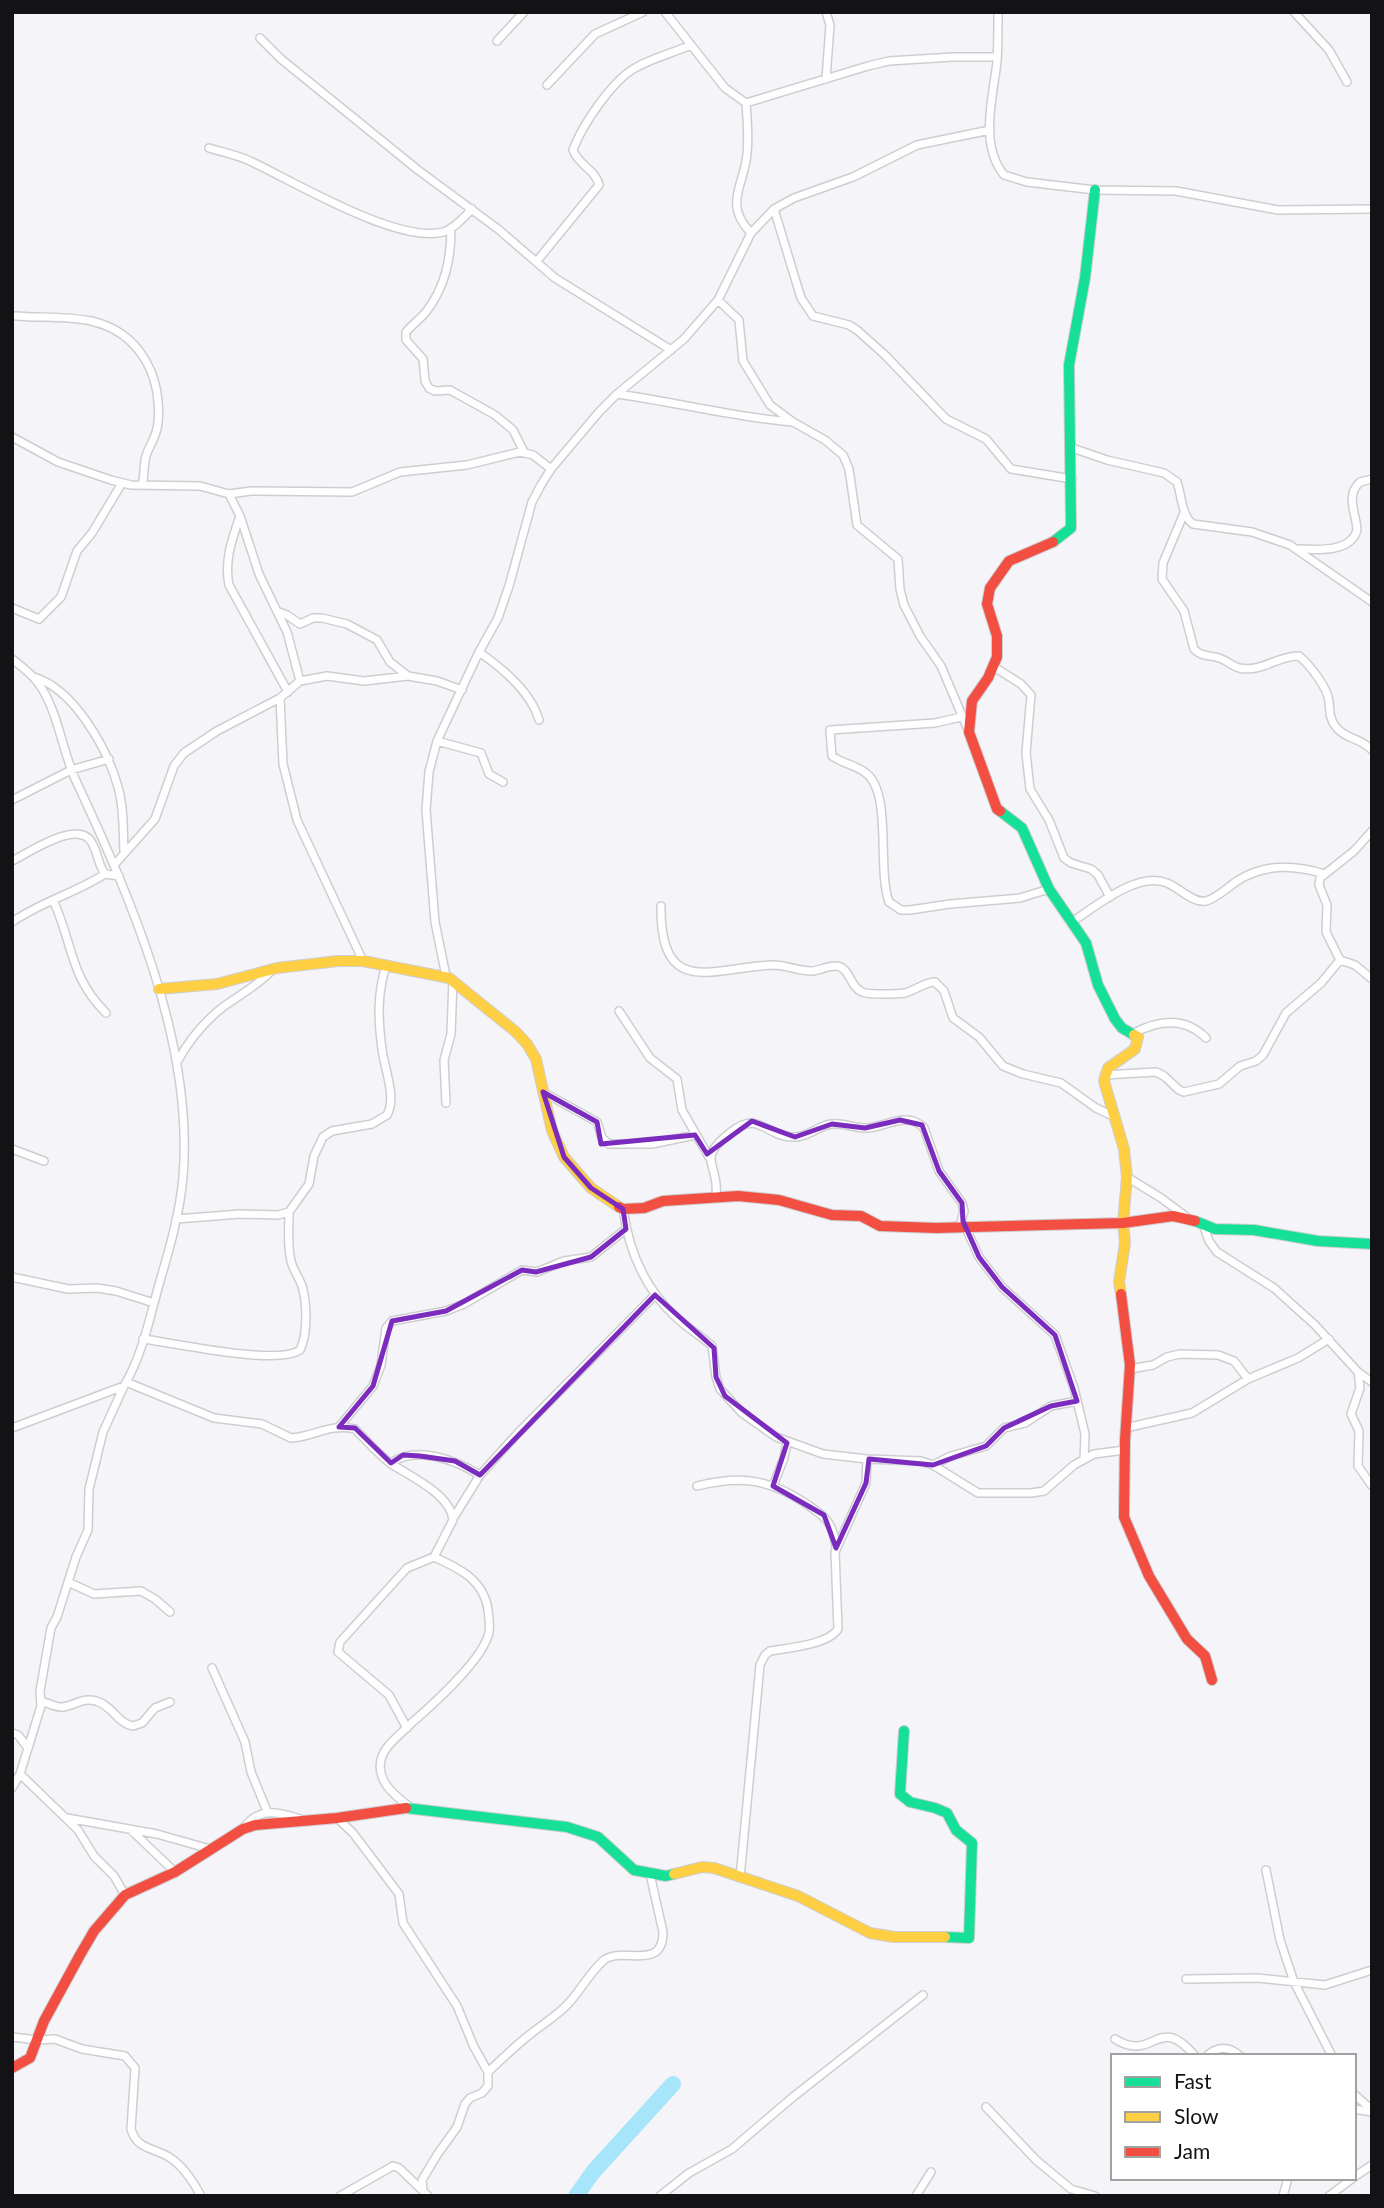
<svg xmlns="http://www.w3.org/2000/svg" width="1384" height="2208" font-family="Lato,sans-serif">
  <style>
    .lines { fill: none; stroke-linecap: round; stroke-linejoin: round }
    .river { stroke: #a7e6fa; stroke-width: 16 }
    .street-casing { stroke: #ceced1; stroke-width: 10 }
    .fast-casing { stroke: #ceced1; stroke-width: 12 }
    .slow-casing { stroke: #ceced1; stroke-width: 12 }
    .jam-casing { stroke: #ceced1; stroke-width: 12 }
    .street { stroke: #fefefe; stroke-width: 7 }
    .fast { stroke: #16e098; stroke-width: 10 }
    .slow { stroke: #ffcf43; stroke-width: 10 }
    .jam { stroke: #f24e42; stroke-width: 10 }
    .marked { fill: none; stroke: #7b2cbf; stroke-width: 5; stroke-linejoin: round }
  </style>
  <rect width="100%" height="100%" fill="#f5f5f9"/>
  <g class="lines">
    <!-- river -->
    <path class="river" d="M576 2196 593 2172 673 2084"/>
    <defs>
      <path id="street" d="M665 12 725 88 746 103 868 66 889 61 953 57H997
        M826 12 830 25 826 79
        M998 12C998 29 998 46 997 62 993 97 979 144 1004 175L1027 182 1095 190 1176 191 1278 210 1372 209
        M1294 12 1329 50 1347 82
        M260 38 281 59 418 170 498 229 555 278 671 350
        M497 41 524 12
        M547 85 595 34 643 12
        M746 103C747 120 749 137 747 154 744 186 723 204 751 233
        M209 148C222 152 237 155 250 161 293 181 397 244 443 232 454 229 464 217 472 209
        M774 209 801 298 813 316 849 325 857 330 885 355 946 419 986 439 1011 469 1072 479
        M451 228C451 260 445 287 426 312 420 319 412 325 406 332V340L423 359 425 381 429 388 435 391 450 390 495 415 513 430 524 452
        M537 261 599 185C596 170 578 165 573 150 582 125 612 81 635 68 652 58 673 53 691 45
        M718 300 739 320 743 361 770 405 793 422 825 440 843 455 849 469 857 525 898 559 900 589 904 605 920 636 941 666 969 732
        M16 316C41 318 66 316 91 321 140 332 162 376 158 423 157 435 151 443 147 453 143 462 145 475 142 485
        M617 394C676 402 733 417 792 422
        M12 437 58 462 111 480 131 485 200 486 229 494 251 491 352 492 400 472 467 465 520 452 533 455 551 469
        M1072 448 1107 460 1164 473 1177 482C1182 496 1181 515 1193 524L1252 532 1290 545 1372 602
        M229 494 240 516 259 574 287 632 300 681
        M1184 513 1163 563 1162 579 1184 611 1194 649C1201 657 1210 655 1219 658 1226 660 1232 666 1239 668 1261 673 1279 655 1299 656 1310 665 1327 687 1329 701 1330 710 1329 719 1336 727 1345 739 1361 738 1372 750
        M240 516C232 539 224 561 229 585L288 692
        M1300 549C1319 550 1351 552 1357 530 1356 512 1345 496 1360 482L1372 479
        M12 608 39 619 61 597 77 551 92 533 122 483
        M279 612 287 615 300 624 313 618H322L347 624 377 640 390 662 408 676
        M479 652C502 668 531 692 539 720
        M12 659C21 666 32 674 39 684 59 713 62 752 77 783 132 901 194 1044 183 1177 180 1212 170 1247 160 1281 150 1316 143 1354 124 1386L12 1428
        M994 667 1021 684 1031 695 1026 753 1030 789 1049 820 1064 858 1071 863 1091 869 1098 875 1110 897
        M34 677C74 689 107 748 118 787 124 807 123 831 124 852
        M280 698 283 764 297 820 363 961
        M961 717 935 723 830 730 832 756C843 764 857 765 867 774 892 795 877 869 889 902L901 910H910L950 904 1020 898 1049 889
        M437 741 481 753 489 774 503 782
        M12 800 71 770 109 759
        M12 861C30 852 79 818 92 843 98 853 98 865 105 874L119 876
        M115 864 155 819 174 766 184 753 217 731 280 698 300 681 327 676 364 681 408 676 437 681 462 690
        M53 900C73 943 69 976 106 1013
        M661 906C660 1000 713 967 774 965 786 965 798 971 811 971 820 971 828 965 837 966 850 968 850 987 862 992 869 995 898 994 905 993 916 990 925 982 935 982L944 991 953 1018 979 1037 1003 1066 1023 1074 1061 1083 1096 1108 1115 1117
        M12 922C41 902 75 893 105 874
        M1072 922C1096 906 1138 871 1167 883 1178 887 1194 904 1206 901 1217 898 1228 887 1237 881 1265 863 1295 865 1325 874
        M1340 960 1355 965 1372 979
        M446 976 435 922 426 810 429 772 437 741 479 652 498 618 509 586 532 502 541 485 551 469 599 412 617 394 684 339 718 300 751 233 774 209 794 198 853 177 917 145 990 130
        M619 1011 650 1058 677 1079 682 1110 709 1157
        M1134 1033C1159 1020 1185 1017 1206 1038
        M177 1062C188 1042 205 1021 223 1007 241 994 257 986 272 970
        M1104 1075 1156 1072 1164 1076 1179 1090 1184 1092 1219 1084 1240 1066 1256 1061 1263 1055 1286 1013 1321 983 1340 960 1326 932 1327 905 1319 885 1320 878 1354 851 1372 831
        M543 1092 597 1122 602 1138 609 1144H652L695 1135
        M446 1103 444 1060 451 1034 453 980
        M12 1149 44 1161
        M1127 1177 1161 1198 1188 1218
        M716 1197C720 1162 694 1161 731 1132 760 1109 767 1139 795 1137 808 1137 818 1126 831 1124 843 1122 856 1129 868 1128 887 1126 908 1111 924 1128L939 1171 962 1203 964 1211 960 1226
        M623 1209C629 1252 645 1290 678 1319 689 1329 701 1336 712 1346L716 1377 720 1389 742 1413 776 1437 823 1454 867 1459 921 1461 933 1465 978 1493H1031L1044 1491 1074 1465 1094 1454 1125 1450
        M176 1219 240 1214 278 1215 289 1212 309 1184 314 1156 323 1137 332 1131 372 1124 387 1115C397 1097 384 1068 382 1049 378 1019 377 994 386 966
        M1203 1224 1209 1241 1217 1252 1274 1288 1315 1325 1358 1372 1372 1382
        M965 1226 979 1257 1002 1287 1055 1335 1074 1388 1085 1434 1084 1459
        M12 1277 68 1289 97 1288 116 1291 154 1303
        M143 1339C175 1343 277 1366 300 1350 308 1334 307 1303 302 1286 299 1277 293 1270 291 1261 287 1245 289 1228 289 1212
        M1130 1369 1153 1365 1167 1357 1180 1354 1218 1355 1234 1361 1248 1379
        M1358 1372 1360 1388 1351 1414 1359 1431 1358 1466 1372 1486
        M126 1382 214 1418 262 1424 291 1438C314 1437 329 1423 355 1429 366 1440 377 1453 390 1463 409 1476 451 1494 453 1520L434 1557 407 1568 340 1642 338 1652 389 1695 407 1728
        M124 1386 103 1432 89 1489 88 1530 76 1557 57 1617 51 1628 40 1691 41 1706 20 1774 78 1830 94 1856 114 1876 125 1895
        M339 1427 373 1386 381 1365 386 1328 392 1321 446 1311 464 1304 522 1270 537 1272 564 1261 591 1257 626 1229
        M1125 1428 1192 1413 1248 1379 1298 1358 1329 1339
        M391 1463C417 1445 455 1460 480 1475
        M933 1465 951 1456 986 1446 1004 1428 1025 1423 1051 1406 1077 1401
        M697 1486C738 1476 766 1478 802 1501 823 1515 833 1520 836 1547
        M773 1486 784 1458 787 1443
        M454 1517 480 1475 517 1434 655 1295
        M68 1582 94 1594 141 1591 155 1599 170 1612
        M212 1668 245 1742 251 1772 267 1811
        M41 1701C48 1703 57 1708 63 1707 76 1705 83 1697 96 1701 112 1705 118 1724 133 1726L142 1723 155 1708 170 1702
        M12 1733 18 1735 28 1748
        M12 1788 20 1774
        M410 1807C395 1796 376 1781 381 1760 384 1746 398 1737 407 1727 430 1707 479 1664 488 1636 491 1629 489 1618 488 1610 484 1580 459 1568 434 1557
        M67 1818 157 1834 210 1849
        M337 1818 353 1833 399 1894 403 1923 457 2006 474 2047 488 2072V2086L482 2093 470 2098 465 2104 457 2127 437 2155 422 2180 423 2191 428 2196
        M243 1829C258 1807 278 1811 300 1819
        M133 1832 175 1872
        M1266 1870 1280 1940 1294 1982 1332 2056
        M740 1878 760 1665 765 1655 770 1651C787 1648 828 1645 838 1629L835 1552 866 1483 867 1459
        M1186 1979 1258 1978 1325 1985 1372 1970
        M12 2037 38 2040 55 2039 82 2049 125 2056 135 2068 131 2129C137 2150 153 2147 169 2157 182 2165 194 2183 201 2196
        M1115 2039C1155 2064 1157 2011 1195 2056
        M1207 2056C1217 2046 1229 2046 1240 2056
        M488 2072C501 2060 514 2047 528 2036 540 2026 555 2017 566 2006 580 1992 589 1973 604 1960 623 1946 663 1972 663 1932L650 1874
        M1354 2094 1372 2110
        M986 2107 1036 2160 1071 2189 1095 2196
        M1354 2109 1372 2112
        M1354 2177 1372 2165
        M340 2196 393 2166 399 2168 423 2191
        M660 2196 689 2173 732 2149 793 2097 923 1995
        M916 2196 931 2172
        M1283 2196 1288 2178
        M1329 2196 1353 2178"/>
      <path id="fast" d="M1053 542 1071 528 1069 365 1085 278 1095 190
        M1000 811 1022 828 1049 889 1086 943 1098 985 1115 1019 1122 1028 1134 1035
        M1195 1221 1215 1229 1254 1230 1318 1241 1372 1244
        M904 1731 900 1794 910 1802 935 1808 947 1813 956 1830 972 1843 969 1938 945 1937
        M406 1808 567 1827 598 1837 634 1870 666 1876 674 1874"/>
      <path id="slow" d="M159 989 217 984 277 968 338 961H363L449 978 516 1032 527 1044 536 1059 552 1131 564 1157 591 1188 619 1207
        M1121 1294 1119 1282 1125 1243 1123 1223 1127 1177 1124 1149 1104 1081 1108 1068 1135 1049 1138 1037 1134 1035
        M674 1874 702 1867 714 1868 798 1896 870 1933 894 1937H945"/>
      <path id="jam" d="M1000 811 997 809 969 732 972 701 988 678 997 657V636L987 604 990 588 1009 561 1053 542
        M619 1207 623 1209 644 1208 663 1201 738 1196 779 1200 832 1215 861 1216 880 1226 936 1228 1123 1223 1173 1216 1195 1221
        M1121 1294 1130 1365 1125 1440 1124 1517 1149 1576 1187 1639 1205 1656 1212 1680
        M12 2068 30 2058 44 2021 80 1955 94 1931 125 1895 175 1872 243 1829 255 1825 337 1818 406 1808"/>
    </defs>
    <!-- street casing -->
    <use href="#street" class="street-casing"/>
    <!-- fast casing -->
    <use href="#fast" class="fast-casing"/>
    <!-- slow casing -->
    <use href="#slow" class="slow-casing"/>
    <!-- jam casing -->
    <use href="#jam" class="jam-casing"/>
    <!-- street -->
    <use href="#street" class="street"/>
    <!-- fast -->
    <use href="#fast" class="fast"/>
    <!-- slow -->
    <use href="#slow" class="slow"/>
    <!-- jam -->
    <use href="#jam" class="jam"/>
  </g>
  <!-- marked area -->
  <path class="marked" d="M543 1092 597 1122 601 1144 695 1135 707 1154 752 1121 795 1137 832 1124 865 1128 900 1120 922 1125 939 1171 962 1203 963 1221 979 1257 1002 1287 1055 1335 1077 1401 1051 1406 1004 1428 986 1446 933 1465 869 1459 866 1483 836 1548 824 1515 773 1486 787 1443 725 1396 716 1377 714 1348 655 1295 480 1475 455 1461 420 1456 403 1455 391 1463 355 1428 339 1427 373 1386 392 1321 446 1311 522 1270 536 1272 591 1257 626 1229 623 1209 591 1188 564 1157Z"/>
  <!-- border -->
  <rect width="1384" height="2208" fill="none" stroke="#131315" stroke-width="28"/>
  <!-- legend -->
  <rect x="1111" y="2054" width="245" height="126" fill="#ffffff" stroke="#a1a1a1" stroke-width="2"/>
  <rect x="1125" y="2077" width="35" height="10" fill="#16e098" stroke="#a1a1a1" stroke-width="2"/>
  <text x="1174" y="2089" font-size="21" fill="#131315">Fast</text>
  <rect x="1125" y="2112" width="35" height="10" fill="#ffcf43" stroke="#a1a1a1" stroke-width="2"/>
  <text x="1174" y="2124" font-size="21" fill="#131315">Slow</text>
  <rect x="1125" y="2147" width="35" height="10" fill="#f24e42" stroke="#a1a1a1" stroke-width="2"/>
  <text x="1174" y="2159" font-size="21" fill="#131315">Jam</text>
</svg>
